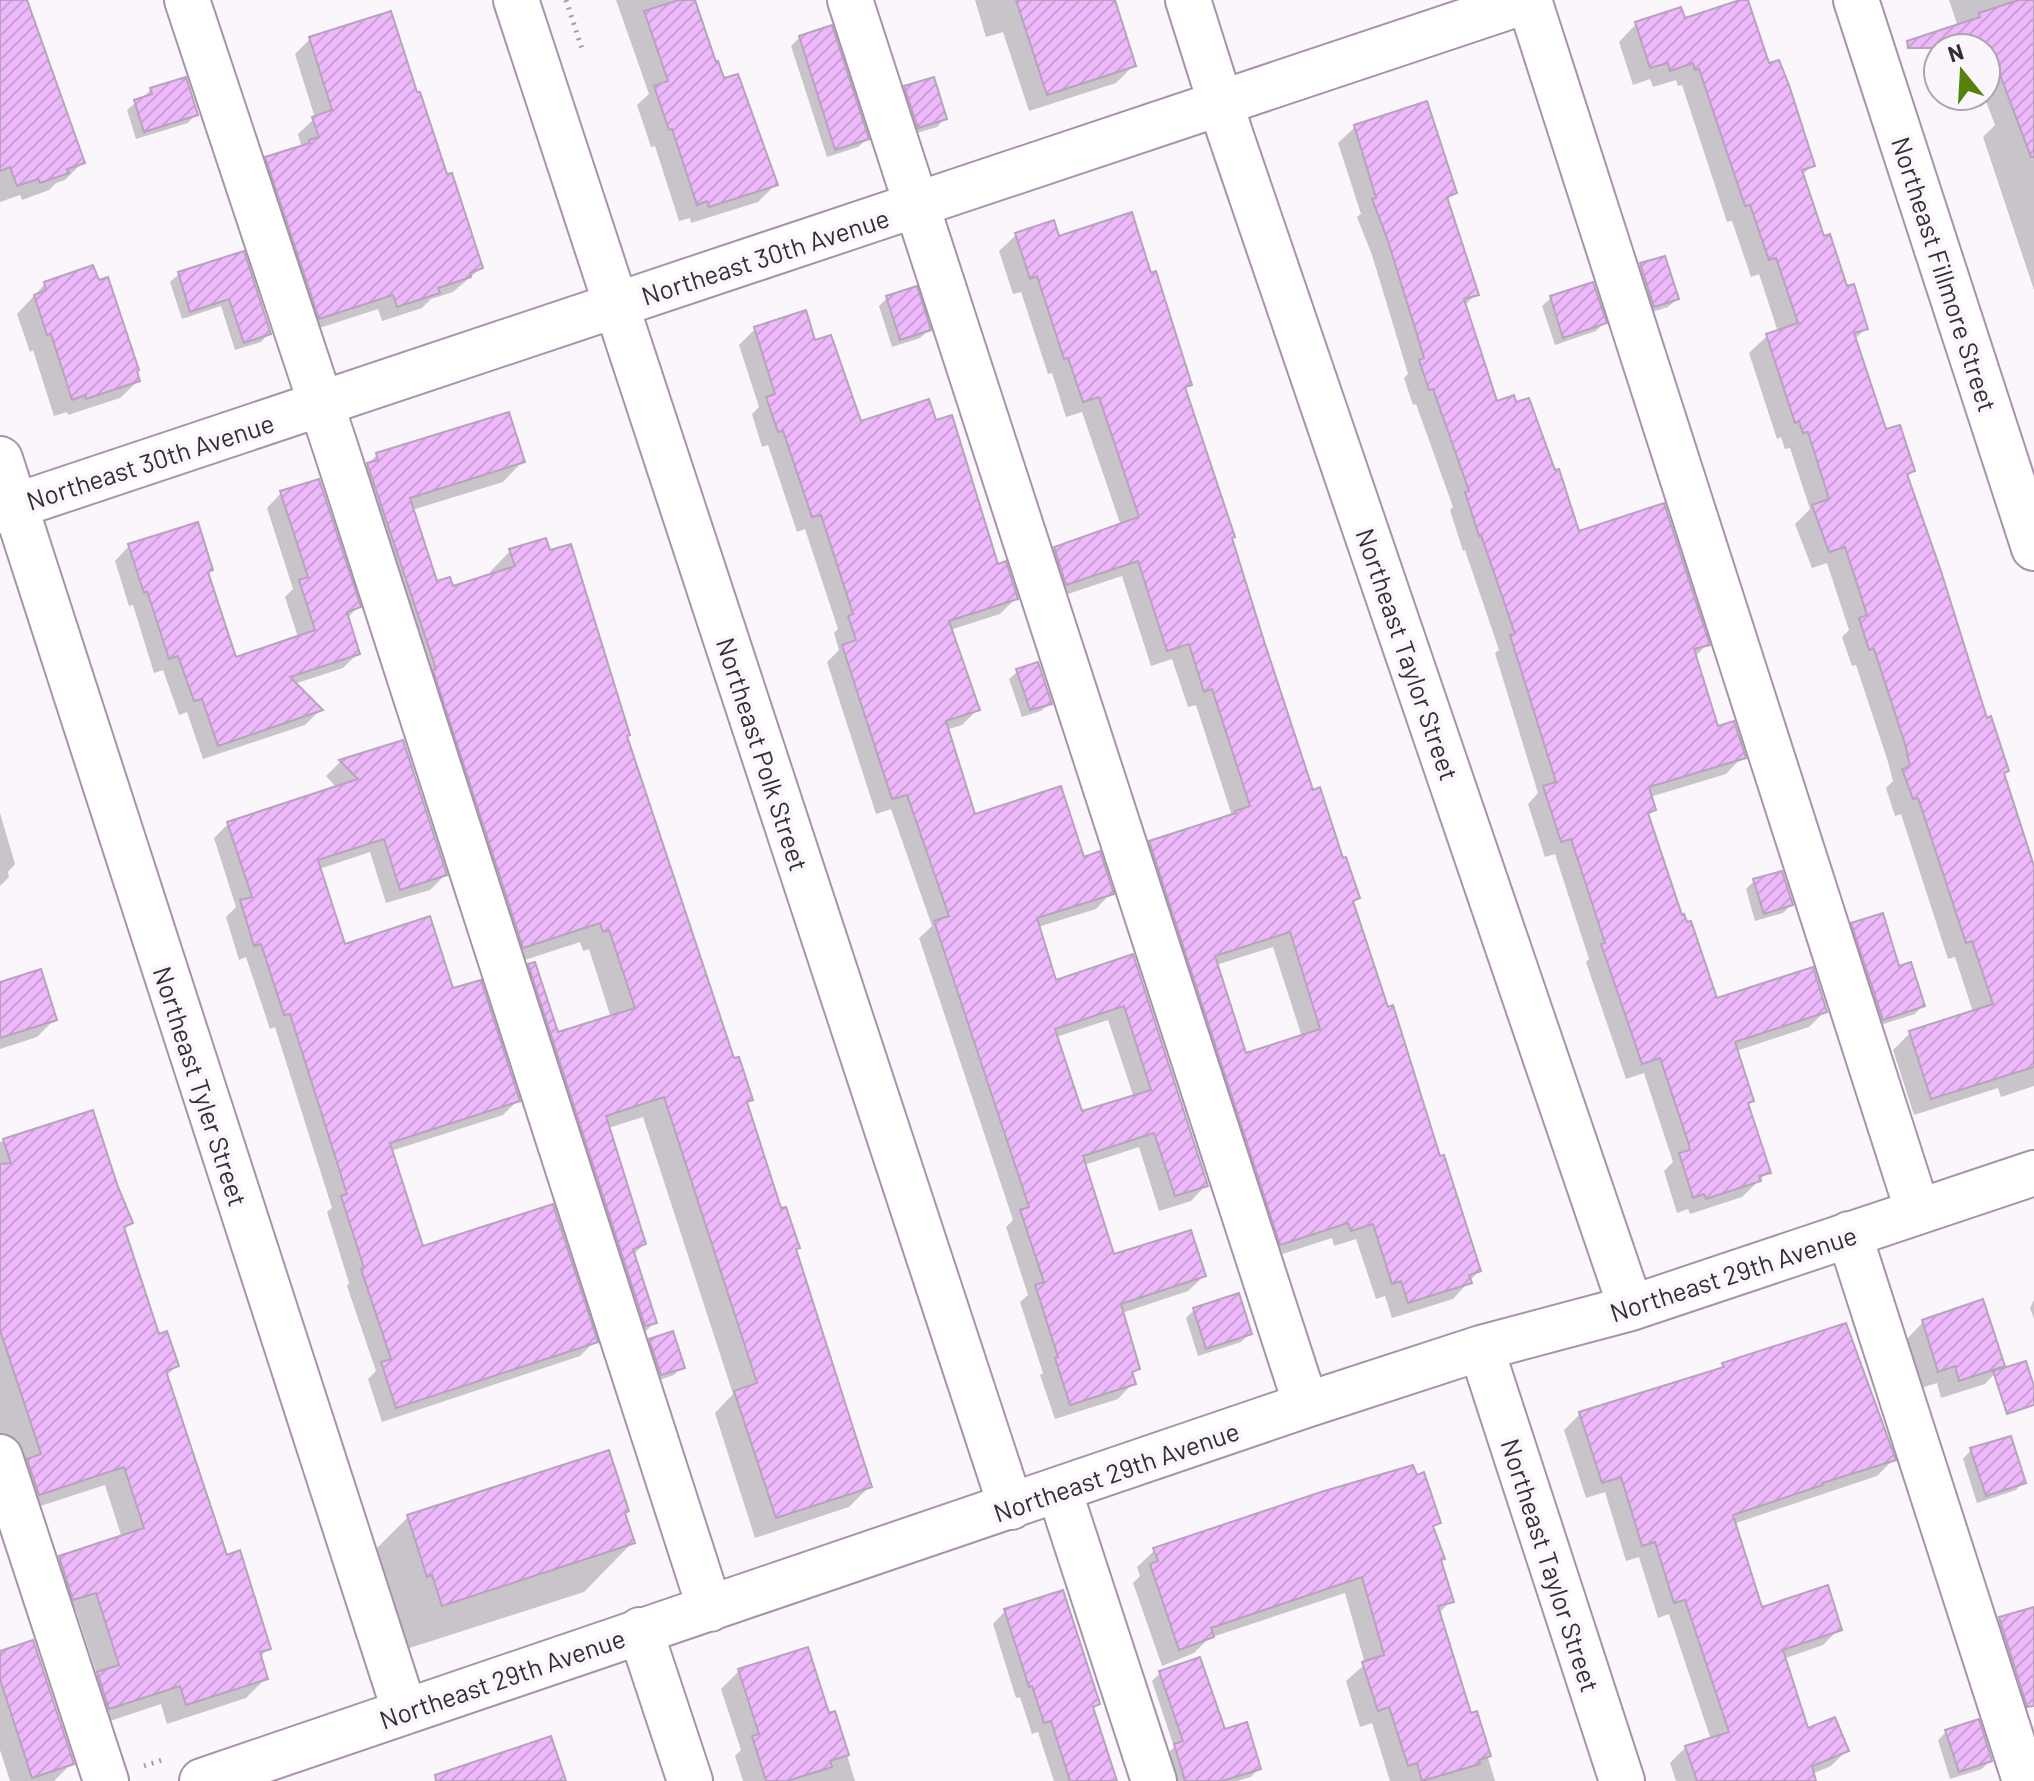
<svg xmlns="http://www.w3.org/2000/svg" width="2034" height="1781" font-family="Barlow,sans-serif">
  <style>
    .shadow { fill: #0003; fill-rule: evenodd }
    .building { fill: url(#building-hatch); stroke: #b7a3bc; stroke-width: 2; fill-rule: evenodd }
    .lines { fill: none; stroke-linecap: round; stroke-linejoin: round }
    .minor-casing { stroke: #a793ac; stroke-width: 48 }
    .path { stroke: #a59fa7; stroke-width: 5; stroke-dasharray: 2 6; stroke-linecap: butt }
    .minor { stroke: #fff; stroke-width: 44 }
    .labels { text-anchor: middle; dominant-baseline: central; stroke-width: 8; stroke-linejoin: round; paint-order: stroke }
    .street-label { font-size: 26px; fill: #342c36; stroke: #faf6fc }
  </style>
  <defs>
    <pattern id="building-hatch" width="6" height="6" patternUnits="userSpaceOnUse" patternTransform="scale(2)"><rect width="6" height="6" fill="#edb9fa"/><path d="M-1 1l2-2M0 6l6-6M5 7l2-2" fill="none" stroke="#cc9fd7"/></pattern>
  </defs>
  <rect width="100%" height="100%" fill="#faf6fc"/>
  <!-- shadow -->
  <path class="shadow" d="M0 0H25L83 162 65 180 56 183 49 190 22 200 20 195 0 202Z
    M616 0H693L723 81 775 185 758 202 691 223 690 218 679 221 655 146 651 147 637 105 649 94Z
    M975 0H1069L1134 65 1116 83 1029 111 1003 32 986 37Z
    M1949 0H2034V290L1983 137 1995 125 1984 96H1986V48H1949L1959 30Z
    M1683 21 1767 65 1813 165 1802 175 1823 238 1866 328 1854 340 1885 432 1913 471 1906 478 1986 720 2007 771 2002 775 2034 873V1086L2001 1097 1998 1088 1914 1115 1893 1050 1910 1033 1973 1012 1955 957 1948 959 1901 814 1895 816 1886 788 1893 781 1888 762 1856 665 1852 666 1842 637 1849 630 1827 563 1812 568 1795 524 1810 509 1790 448 1785 449 1781 437 1777 439 1749 353 1767 336 1778 332 1759 274 1751 277 1732 221 1727 222 1682 85 1678 86 1676 80 1653 87 1650 79 1633 85 1619 42 1636 24Z
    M800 37 867 139 858 147 827 157 791 46Z
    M310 39 445 177 481 268 453 292 431 299 422 308 382 321 378 309 304 333 251 174 266 159 302 148 298 134 315 118 295 54Z
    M905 88 945 118 937 127 910 135 897 96Z
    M151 90 196 114 188 123 136 139 127 110Z
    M1355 127 1454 193 1446 201 1476 294 1464 306 1496 403 1578 534 1707 644 1695 657 1717 728 1742 757 1726 774 1650 797 1654 810 1647 816 1680 918 1715 1001 1825 1011 1809 1027 1736 1051 1752 1101 1747 1106 1768 1172 1742 1197 1690 1214 1688 1209 1677 1213 1664 1171 1673 1162 1644 1073 1626 1079 1586 962 1589 959 1555 854 1545 857 1528 804 1538 793 1495 653 1499 650 1465 550 1463 551 1450 510 1453 507 1416 404 1413 405 1404 378 1408 374 1372 255 1357 217 1361 214 1338 143Z
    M1016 235 1057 239 1150 275 1190 384 1184 391 1312 792 1358 898 1352 904 1479 1271 1453 1299 1392 1318 1385 1296 1376 1299 1356 1239 1334 1246 1332 1238 1264 1260 1134 860 1150 843 1232 816 1196 705 1188 707 1172 659 1151 666 1122 576 1050 600 1039 566 1055 549 1121 526 1082 412 1066 417 1052 373 1048 374 1021 292 1013 294 999 251ZM1273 947 1302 1037 1245 1055 1216 965Z
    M243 253 269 333 261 342 235 350 221 306 182 319 170 282 179 274Z
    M1641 265 1677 299 1668 307 1646 314 1633 274Z
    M45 284 138 381 120 398 68 415 67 412 54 416 33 350 30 352 17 314Z
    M887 298 929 330 920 338 892 347 879 306Z
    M1551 298 1604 323 1596 331 1555 345 1542 306Z
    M804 313 814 342 860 423 996 567 1016 598 1000 614 950 630 977 710 962 725 946 730 974 816 1083 859 1111 893 1096 909 1038 927 1055 982 1132 957 1206 1185 1191 1201 1159 1211 1139 1147 1084 1165 1112 1257 1204 1276 1188 1291 1122 1313 1138 1368 1131 1375 1133 1383 1118 1399 1055 1419 1040 1375 1043 1373 1020 1302 1028 1295 1006 1227 1013 1220 919 938 932 926 891 809 876 814 827 662 839 650 834 633 838 629 805 529 797 532 768 445 762 447 752 414 759 407 739 345 755 329ZM1108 1020 1134 1098 1081 1114 1056 1037Z
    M377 455 523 461 503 482 412 510 436 584 451 589 491 576 490 572 510 551 625 737 733 1061 750 1100 745 1105 869 1487 849 1507 755 1538 715 1413 733 1394 643 1117 608 1128 644 1244 633 1255 655 1322 634 1343 509 986 529 966 556 1035 611 1018 589 949 583 951 580 942 503 967 357 475Z
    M281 493 358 607 347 618 358 653 343 668 294 684 320 710 305 725 203 759 187 712 179 715 163 670 154 673 133 605 129 606 115 561 129 546 211 570 207 574 234 659 298 637 285 597 293 589 267 508Z
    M1018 671 1050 703 1041 711 1022 717 1009 679Z
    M402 742 445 875 430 890 386 903 370 852 319 869 344 946 452 991 518 1100 503 1115 391 1151 422 1248 595 1341 580 1356 382 1422 368 1379 376 1371 347 1286 349 1283 327 1212 332 1208 275 1027 270 1029 246 957 239 960 226 917 236 907 214 838 228 824 337 788 326 776 340 762Z
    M0 813 15 864 8 872 9 877 0 886Z
    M1754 881 1791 905 1783 913 1755 921 1746 889Z
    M1853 925 1898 969 1923 1005 1915 1014 1874 1027 1844 933Z
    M0 984 55 1019 37 1037 0 1049Z
    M92 1112 131 1223 123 1231 157 1336 177 1366 166 1376 225 1557 269 1648 260 1657 266 1678 246 1698 167 1724 161 1704 89 1728 78 1694 97 1675 76 1611 54 1619 40 1578 60 1558 122 1538 105 1485 19 1513 0 1462V1142Z
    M2034 1300V1319L2030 1308Z
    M1194 1310 1250 1333 1241 1342 1198 1356 1186 1318Z
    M1923 1322 2002 1366 1985 1384 1941 1398 1937 1383 1921 1388 1906 1340Z
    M650 1341 682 1367 674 1375 653 1382 642 1349Z
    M1723 1365 1893 1460 1877 1476 1733 1524 1760 1610 1839 1629 1823 1645 1783 1659 1807 1731 1847 1750 1831 1766 1812 1774 1814 1781H1676L1670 1763 1686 1747 1711 1740 1669 1614 1658 1618 1639 1557 1626 1561 1605 1492 1586 1498 1564 1430 1580 1414 1717 1371Z
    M1971 1450 2024 1482 2016 1490 1977 1503 1963 1459Z
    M623 1514 632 1543 584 1592 394 1653 359 1566 408 1517Z
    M1439 1522 1432 1529 1442 1559 1440 1562 1451 1601 1438 1614 1470 1715 1475 1713 1495 1781H1390L1372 1723 1360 1727 1346 1681 1365 1664 1345 1593 1209 1638 1194 1653 1162 1666 1133 1583 1140 1576 1137 1567 1155 1550Z
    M2034 1609V1661L2005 1669 1991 1627 2000 1618Z
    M1005 1611 1098 1704 1092 1710 1115 1781H1054L1038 1732 1032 1734 1020 1697 1016 1698 993 1624Z
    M0 1653 72 1763 54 1781H10L0 1750Z
    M739 1671 827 1716 834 1713 855 1781H743L735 1756 741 1750 721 1689Z
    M1160 1673 1224 1731 1259 1768 1251 1777 1237 1781H1175L1167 1754 1174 1747 1152 1681Z
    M1946 1732 1990 1761 1982 1769 1950 1779 1938 1740Z"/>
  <!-- building -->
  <path class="building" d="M0 0H27L85 163 67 169 69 173 40 183 38 179 17 186 10 167 0 171Z
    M679 0H695L716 62 718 61 724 78 738 74 778 185 709 207 707 201 697 205 672 129 669 130 654 86 668 81 644 11Z
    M1016 0H1115L1136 66 1047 95Z
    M1740 0H1748L1769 63 1779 60 1789 85 1815 166 1802 170 1824 236 1830 234 1847 286 1854 284 1868 329 1854 333 1886 429 1900 425 1915 471 1907 474 1941 571 1987 718 1991 716 2009 771 2004 773 2034 866V1067L1931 1099 1909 1031 1993 1004 1972 941 1966 943 1918 798 1913 799 1902 769 1910 766 1905 744 1874 649 1869 650 1859 618 1867 615 1845 547 1829 552 1812 505 1829 499 1808 432 1803 433 1799 421 1795 423 1766 334 1798 323 1776 258 1769 260 1750 205 1745 206 1699 69 1695 70 1693 63 1670 71 1668 63 1650 68 1635 22 1681 7 1685 18Z
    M2019 0H2034V157H2031L1990 48H1908L1907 41 1980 17 1979 13Z
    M391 11 417 92H420L447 174 452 173 483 268 470 273 471 277 438 288 440 293 397 307 393 295 319 319 265 157 310 143 309 140 319 137 312 117 332 110 309 37Z
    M832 25 869 139 835 150 799 36Z
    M186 77 198 115 144 132 134 100 152 94 150 88Z
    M934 77 947 119 918 128 904 86Z
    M1427 101 1457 193 1447 197 1479 295 1464 299 1497 401 1514 395 1516 402 1529 398 1555 470 1559 469 1579 531 1664 503 1710 645 1694 649 1718 726 1734 721 1746 758 1649 787 1656 810 1648 813 1682 915 1684 914 1687 922 1691 921 1717 998 1813 967 1827 1012 1735 1042 1754 1101 1748 1103 1771 1173 1759 1176 1761 1181 1706 1199 1704 1194 1693 1198 1679 1153 1690 1150 1689 1145 1660 1058 1642 1064 1601 944 1605 943 1571 839 1561 842 1543 786 1556 782 1510 635 1515 634 1481 535 1479 536 1465 492 1469 491 1433 389 1429 390 1419 360 1424 358 1419 341 1387 238 1372 199 1376 198 1354 125Z
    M1132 212 1151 273 1156 271 1192 385 1185 387 1235 537 1232 538 1265 644 1313 790 1320 787 1343 858 1346 857 1360 898 1353 901 1388 1007 1393 1005 1440 1156 1444 1155 1481 1271 1469 1275 1472 1283 1408 1303 1401 1281 1392 1284 1373 1224 1351 1231 1348 1223 1280 1245 1149 841 1236 813 1235 811 1250 806 1212 689 1204 692 1189 644 1167 651 1138 561 1066 585 1054 547 1139 517 1099 397 1083 402 1068 358 1064 359 1037 276 1030 279 1015 233 1054 220 1059 236ZM1290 932 1320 1029 1246 1053 1215 956Z
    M244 251 271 334 244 343 229 299 190 312 178 272Z
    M1665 256 1679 299 1654 307 1640 263Z
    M93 265 99 280 108 277 139 370 137 371 140 381 86 399 85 395 72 400 51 334 47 335 34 295 46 290 44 282Z
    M1593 282 1607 323 1563 338 1550 296Z
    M917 286 931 330 900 340 886 296Z
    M806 310 815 340 831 335 861 421 929 399 936 420 952 415 998 564 1006 561 1018 599 949 621 980 710 946 721 975 814 1061 786 1084 857 1100 851 1114 894 1037 918 1056 980 1133 954 1208 1186 1175 1196 1154 1133 1083 1156 1114 1254 1191 1230 1206 1276 1121 1304 1140 1369 1132 1372 1136 1384 1070 1405 1055 1358 1058 1357 1035 1285 1044 1282 1020 1210 1029 1207 934 921 949 916 907 795 892 799 842 645 856 640 848 616 853 614 821 515 812 517 783 431 778 432 766 397 775 394 754 327ZM1124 1006 1151 1090 1082 1111 1055 1029Z
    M509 412 525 462 410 498 437 581 450 577 453 586 515 566 509 549 546 538 550 550 571 544 630 735 627 736 734 1058 739 1057 753 1100 747 1102 781 1208 786 1207 800 1248 796 1249 872 1487 776 1518 734 1391 757 1383 664 1097 606 1116 646 1244 633 1249 657 1323 645 1326 528 964 535 962 558 1032 635 1008 609 930 603 932 600 923 523 948 433 670 436 669 367 463 378 460 376 453Z
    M319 479 361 607 347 612 360 654 290 677 323 710 218 746 202 699 194 701 178 656 169 659 147 591 144 593 128 544 198 522 213 570 208 572 236 657 315 630 299 580 308 577 280 491Z
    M1038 662 1052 704 1030 710 1016 669Z
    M403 740 447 875 400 890 384 839 318 860 345 944 430 916 453 988 481 980 520 1101 390 1143 423 1246 553 1204 598 1342 396 1408 381 1362 391 1359 361 1269 364 1268 341 1196 347 1194 290 1014 284 1015 261 944 254 946 240 900 252 897 227 822 358 779 339 760Z
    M1782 871 1793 905 1764 914 1753 879Z
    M1883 913 1899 966 1911 962 1925 1006 1883 1020 1851 923Z
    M41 969 57 1020 0 1038V982Z
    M93 1110 118 1187 133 1223 124 1227 159 1334 167 1331 179 1366 166 1371 203 1483 227 1555 240 1550 271 1649 260 1652 268 1679 186 1705 180 1686 109 1709 97 1672 119 1665 96 1593 73 1600 59 1556 144 1528 124 1467 39 1495 27 1459 41 1454 0 1330V1164L11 1163 3 1139Z
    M1239 1293 1252 1334 1206 1349 1193 1308Z
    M1983 1299 2005 1366 1959 1381 1955 1366 1938 1372 1922 1320Z
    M1846 1323 1896 1460 1822 1483 1823 1485 1733 1515 1762 1607 1828 1585 1842 1630 1783 1650 1808 1728 1835 1717 1849 1751 1812 1766 1816 1781H1697L1685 1746 1729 1732 1685 1600 1674 1603 1655 1542 1642 1546 1621 1477 1602 1483 1579 1412 1724 1367 1722 1363Z
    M673 1331 685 1368 661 1375 649 1339Z
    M2026 1361 2034 1386V1405L2007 1414 1993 1371Z
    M2011 1436 2026 1483 1986 1496 1970 1448Z
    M609 1450 629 1511 625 1513 635 1543 442 1606 432 1575 427 1577 407 1515Z
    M1413 1465 1417 1475 1424 1472 1441 1523 1433 1526 1445 1559 1441 1560 1454 1602 1438 1606 1471 1713 1477 1711 1491 1756 1479 1760 1480 1764 1422 1781 1417 1763 1408 1766 1389 1707 1378 1711 1362 1662 1384 1655 1362 1577 1211 1628 1214 1637 1179 1650 1150 1564 1158 1561 1153 1548 1321 1492Z
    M1063 1590 1100 1704 1093 1707 1117 1781H1070L1051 1721 1044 1723 1032 1686 1029 1687 1004 1609Z
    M2034 1607V1706L2027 1707 1999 1617Z
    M33 1640 74 1764 32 1778 0 1679V1651Z
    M808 1647 829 1713 835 1711 849 1755 830 1761 832 1767 787 1781H766L752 1736 759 1734 738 1669Z
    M1200 1657 1225 1729 1247 1722 1261 1769 1222 1781H1185L1174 1744 1183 1741 1159 1671Z
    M1979 1719 1992 1761 1959 1772 1945 1730Z
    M551 1736 566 1781H436L435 1775Z"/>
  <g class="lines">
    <defs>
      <path id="minor" d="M187 0 335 446 710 1609
        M516 0 1011 1507
        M850 0 1306 1405
        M1188 0 1230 133 1631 1308
        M1529 0 1918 1212
        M1856 0 2034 548
        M0 459 405 1712
        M0 511 1529 0
        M1849 1234 2025 1781
        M1481 1348 1622 1781
        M0 1457 106 1781
        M1059 1490 1154 1781
        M640 1630 690 1781
        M202 1781 1306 1405 1481 1348 1631 1308 2034 1173"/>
    </defs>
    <!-- minor casing -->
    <use href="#minor" class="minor-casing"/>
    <!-- path -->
    <path class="path" d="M566 0 583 52
      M144 1766 165 1759"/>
    <!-- minor -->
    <use href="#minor" class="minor"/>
  </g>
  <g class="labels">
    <!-- street labels -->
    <g class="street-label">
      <text transform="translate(765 256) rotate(-18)">Northeast 30th Avenue</text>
      <text transform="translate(1945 274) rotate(72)">Northeast Fillmore Street</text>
      <text transform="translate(150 461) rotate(-18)">Northeast 30th Avenue</text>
      <text transform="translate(1408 654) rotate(71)">Northeast Taylor Street</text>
      <text transform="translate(763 754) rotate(72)">Northeast Polk Street</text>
      <text transform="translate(201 1086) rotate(72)">Northeast Tyler Street</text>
      <text transform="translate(1733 1273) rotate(-18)">Northeast 29th Avenue</text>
      <text transform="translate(1116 1471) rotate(-19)">Northeast 29th Avenue</text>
      <text transform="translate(1551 1565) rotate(72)">Northeast Taylor Street</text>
      <text transform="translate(502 1678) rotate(-19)">Northeast 29th Avenue</text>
    </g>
  </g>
  <!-- north arrow -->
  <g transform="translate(1962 72) rotate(342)"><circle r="38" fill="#faf6fc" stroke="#aba5ad" stroke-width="2"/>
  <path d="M0-6L14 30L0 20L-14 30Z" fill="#55820f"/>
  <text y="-12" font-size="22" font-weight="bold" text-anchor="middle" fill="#342c36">N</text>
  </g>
</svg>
